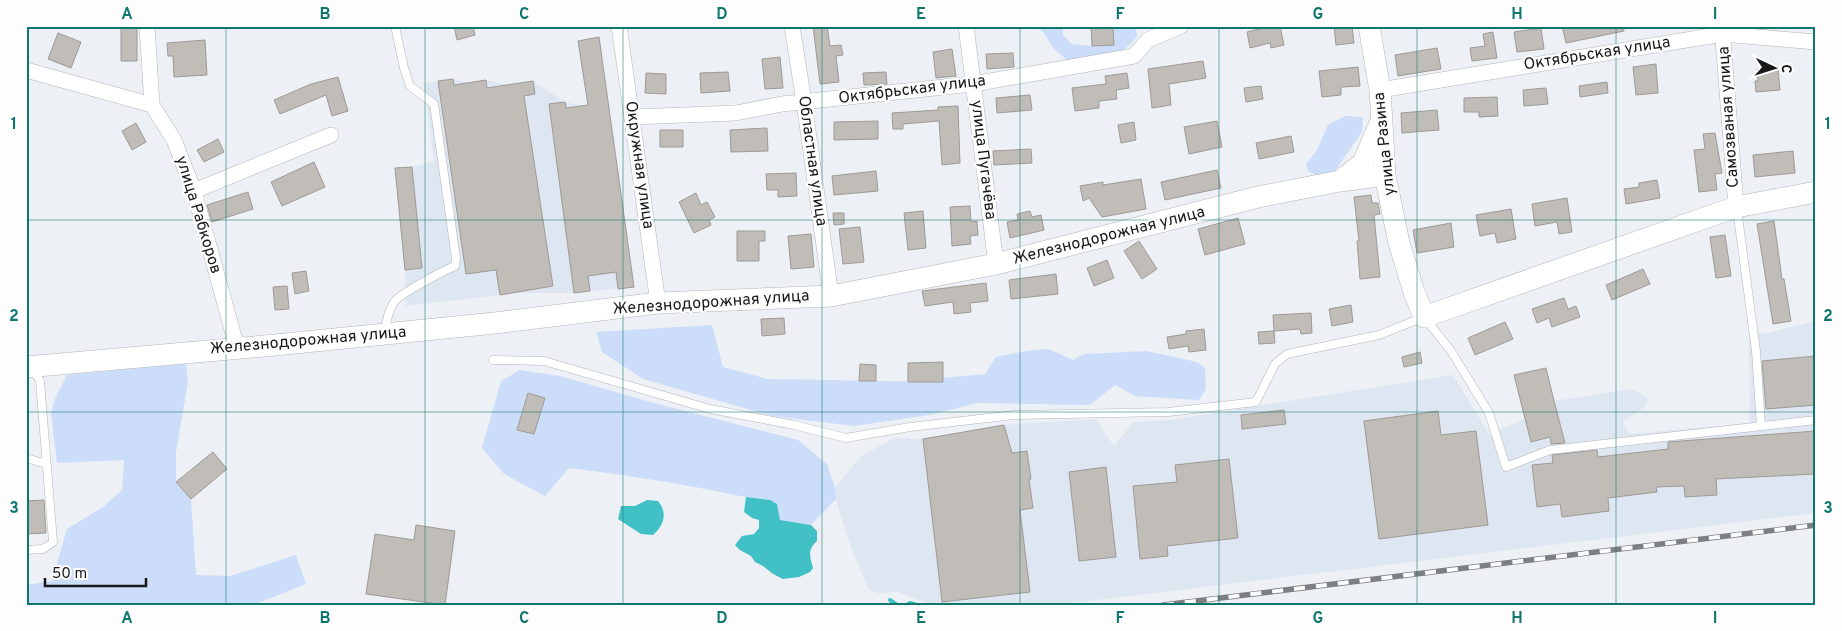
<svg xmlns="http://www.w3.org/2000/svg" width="1842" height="631" font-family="Overpass,sans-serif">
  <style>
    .built { fill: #dee6f1 }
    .green { fill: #cbddf8 }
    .water { fill: #41c0c6 }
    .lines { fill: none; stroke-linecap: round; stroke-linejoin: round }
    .stream { stroke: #41c0c6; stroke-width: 4 }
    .building { fill: #c0bcb8; stroke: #9e9a96 }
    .lane-casing { stroke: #b2b5b9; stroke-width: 9 }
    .street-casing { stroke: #b2b5b9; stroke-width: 16 }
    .secondary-casing { stroke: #b2b5b9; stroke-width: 22 }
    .lane { stroke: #fff; stroke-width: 8 }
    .street { stroke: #fff; stroke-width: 15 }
    .secondary { stroke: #fff; stroke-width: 21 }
    .rail-casing { stroke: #7d7f82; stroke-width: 5.5 }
    .rail { stroke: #fdfdfe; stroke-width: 4; stroke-dasharray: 11; stroke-linecap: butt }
    .grid { fill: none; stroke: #0f766e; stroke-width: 1; stroke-opacity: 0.55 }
    .labels { text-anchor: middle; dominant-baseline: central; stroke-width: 4.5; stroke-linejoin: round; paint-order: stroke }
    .street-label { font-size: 16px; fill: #17181a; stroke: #fdfdfe }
    .neatline { fill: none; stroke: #0f766e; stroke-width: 2 }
    .grid-label { font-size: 16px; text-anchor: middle; font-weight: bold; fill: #0f766e }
  </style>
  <rect width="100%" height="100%" fill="#edf0f5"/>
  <!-- built -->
  <path class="built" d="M453 79 469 83 486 80 506 85 533 81 565 102 582 106 607 102 634 287 574 293H517L406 306 405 270 395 168 412 167 434 161 424 84Z
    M1816 321V513L1055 605H925V602L898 592 877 593 868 589 847 537 836 499 835 488 860 457 894 438 923 439 1004 425 1095 419 1114 446 1134 422 1170 420 1453 375 1489 434 1525 419 1514 375 1546 368 1554 401 1631 389 1647 397V405L1623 422 1630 434 1750 423 1749 335 1767 333Z"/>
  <!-- green -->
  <path class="green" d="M1035 26H1063V35L1072 44 1092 46 1113 45 1112 26H1136L1137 37 1120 54 1067 60 1053 48 1044 33Z
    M1345 116 1363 117 1362 132 1334 172 1318 176 1308 171 1306 164 1317 150 1328 125Z
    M712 325 723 367 768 379 943 382V378L985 374 996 357 1026 351 1049 349 1073 360 1084 354 1147 351 1197 362 1205 368 1206 389 1199 400 1135 396 1115 385 1090 405 977 403 929 415 854 426 772 416 643 379 602 352 596 332Z
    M186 363 188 382 176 452V482L191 499 196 575 230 576 296 555 306 584 258 603 26 605V585L52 581 67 529 103 507 122 490 124 460 57 463 51 413 55 399 67 375Z
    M520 370 560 376 654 403 798 440 827 464 835 488 836 499 811 525 780 520 777 504C766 497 753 499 740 496 684 484 627 475 569 468L545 496 504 474 482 448 501 381Z"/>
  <!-- water -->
  <path class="water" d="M746 497 770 500 777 504 780 520 811 525 817 531V541C807 550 810 557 813 568L810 572 799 577 783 579 773 574 763 566 755 562 751 556 740 550 735 545 742 536 754 534 759 528V520L752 518 744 512Z
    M647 500 658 501C668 513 664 525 653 535L641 534 618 519 621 506H635Z"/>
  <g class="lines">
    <!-- stream -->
    <path class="stream" d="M890 600 897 605
      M906 605 910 603 917 605"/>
  </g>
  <!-- building -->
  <path class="building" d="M121 26H137V61H121Z
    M454 26H473L475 35 457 40Z
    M813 26H827L830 46 841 45 843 55 836 56 839 82 820 84Z
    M1271 26H1280L1284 45 1271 48 1270 43 1250 48 1247 32Z
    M1334 26H1352L1354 43 1336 45Z
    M1562 26H1623L1624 31 1566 43Z
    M1113 27 1114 45 1092 46 1091 28Z
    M1541 28 1544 49 1517 52 1514 32Z
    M1493 32 1497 58 1472 61 1470 48 1485 46 1483 34Z
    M58 33 81 42 71 68 48 59Z
    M599 37 634 287 618 289 616 272 588 276 590 291 574 293 549 104 565 102 566 108 588 105 578 41Z
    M205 40 207 75 174 77 173 56H168L167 43Z
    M1437 48 1441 69 1398 76 1395 55Z
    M952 49 956 76 936 78 933 52Z
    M1013 53 1014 67 987 69 986 54Z
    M780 57 783 88 765 89 762 59Z
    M1203 61 1206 78 1169 84 1171 105 1152 108 1148 69Z
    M1656 64 1658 93 1636 95 1633 67Z
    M1358 67 1360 86 1341 87V95L1322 97 1319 71Z
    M1778 68 1780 90 1756 92 1755 81H1758L1757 69Z
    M728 72 730 91 701 93 700 73Z
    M886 72 887 84 864 85 863 73Z
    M646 73 666 74V94L645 93Z
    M1127 73 1129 88 1116 90 1117 99 1099 101V108L1075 111 1072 88 1106 84 1105 76Z
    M338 77 348 111 332 116 326 95 280 114 274 100 311 84Z
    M453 79 454 85 486 80 487 88 533 81 535 94 524 96 553 286 500 295 496 270 466 274 438 81Z
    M1607 82 1608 93 1580 97 1579 86Z
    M1261 86 1263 99 1246 102 1244 88Z
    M1546 88 1548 104 1524 106 1523 90Z
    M1030 95 1032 110 997 113 996 98Z
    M1497 97 1498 116 1479 117V112H1464V98Z
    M958 106 960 163 942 165 939 121 903 124V129H893L892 113 938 110V107Z
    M1437 110 1439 130 1402 133 1401 113Z
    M878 121V139L834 140V122Z
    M1217 121 1222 147 1189 154 1184 127Z
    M1134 122 1136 140 1121 143 1118 125Z
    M136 123 146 142 132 150 122 131Z
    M767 128 768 151 731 152 730 130Z
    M660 130H683V147H660Z
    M1715 133 1722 173 1715 174 1717 190 1699 192 1694 150 1705 149 1703 134Z
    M1291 136 1294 152 1259 159 1256 143Z
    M218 139 224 152 204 162 197 150Z
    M1031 149 1032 163 994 165 993 151Z
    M1793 151 1795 173 1755 177 1753 155Z
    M314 162 325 187 282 206 271 182Z
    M412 167 422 268 405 270 395 168Z
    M1217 170 1221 188 1165 200 1161 182Z
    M876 171 878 191 834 195 832 176Z
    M796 173 797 196 778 197V190H767L766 174Z
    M1141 179 1146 209 1102 217 1089 198 1083 201 1080 186 1103 182V185Z
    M1657 180 1660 198 1626 204 1624 189 1639 187V183Z
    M248 192 253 209 212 222 207 205Z
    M696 193 701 205 707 202 715 217 709 220 711 225 694 233 679 202Z
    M1371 195 1372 203H1378L1380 214 1374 215 1380 277 1360 279 1357 241H1359L1354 197Z
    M1567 198 1572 232 1559 234 1557 222 1535 226 1532 204Z
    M970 206 971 222 977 221 978 235 970 236 971 244 952 246 950 207Z
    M1511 209 1516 239 1497 243 1495 233 1480 236 1476 215Z
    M923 211 926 248 908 250 904 213Z
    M1030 211 1032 217 1041 215 1044 230 1010 238 1007 222 1018 220 1017 214Z
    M833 213H844V224L834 225Z
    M1238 218 1245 244 1205 255 1198 229Z
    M1774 221 1782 279H1784L1791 321 1773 324 1757 224Z
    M1451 223 1454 247 1417 253 1413 230Z
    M860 227 864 262 843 264 839 229Z
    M737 231H765V241H759V261H737Z
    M811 234 814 267 791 269 788 236Z
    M1725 235 1731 276 1716 278 1710 237Z
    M1139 241 1157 269 1142 279 1124 251Z
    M1107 260 1114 278 1094 286 1087 268Z
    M1643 269 1650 284 1612 300 1606 285Z
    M306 271 309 291 295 294 292 273Z
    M1056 274 1058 294 1011 299 1009 280Z
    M986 283 988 301 970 303 971 312 954 314 953 302 925 306 922 291Z
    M287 286 289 309 275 310 273 287Z
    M1564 298 1568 309 1576 306 1580 317 1552 327 1549 318 1537 323 1532 309Z
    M1351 305 1353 322 1332 326 1329 309Z
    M1311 313 1312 333 1301 334 1300 329 1274 331 1273 315Z
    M784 318 785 334 762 336 761 319Z
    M1505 322 1513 339 1475 355 1468 338Z
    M1204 329 1206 350 1189 352 1188 346 1169 349 1167 337 1186 334V331Z
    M1274 331 1275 343 1259 344 1258 332Z
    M1420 352 1422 363 1404 367 1402 357Z
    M1816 356V405L1766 409 1762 361Z
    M943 362V382H908V363Z
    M860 364 876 365V381H859Z
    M1546 368 1554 401 1565 443 1551 444 1550 437 1531 442 1514 375Z
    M528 393 545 398 534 434 517 430Z
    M1284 410 1286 424 1242 429 1241 415Z
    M1438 411 1441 435 1476 431 1488 525 1379 539 1364 421Z
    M1004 425 1012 453 1027 451 1031 479H1029L1033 508 1020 510 1030 592 942 602 923 439Z
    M1816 431V474L1716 479 1717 495 1685 497 1684 486 1656 487 1657 492 1608 498 1609 511 1562 517 1560 504 1537 507 1532 465 1553 463 1552 455 1597 450 1598 457 1668 449V442Z
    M213 452 227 469 191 499 176 482Z
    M1229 459 1238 538 1167 546 1168 556 1140 559 1133 486 1177 482 1175 465Z
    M1106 467 1116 557 1079 561 1069 472Z
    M44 500 46 533 26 534V501Z
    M416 525 455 531 445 605 366 594 375 534 414 540Z"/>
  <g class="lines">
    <defs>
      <path id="lane" d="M1737 209 1756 351 1761 426
        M385 332C386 321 388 312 394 302 401 293 443 271 455 266L456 258 434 104 410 86 404 68 395 26
        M493 360 544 361 710 409 794 425 846 438 910 427 1014 415 1168 412 1256 402 1275 364 1287 354 1379 335 1424 317 1451 351 1489 413 1506 467 1550 450 1816 420
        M26 458 46 464
        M26 550 43 549 53 542 40 381 32 368"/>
      <path id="street" d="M147 26 152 105 174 140 194 191 237 348
        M619 26 658 303
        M792 26 804 102 831 296
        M966 26 996 264
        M1722 26 1736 207
        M26 70 152 105
        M1380 90 1723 34 1816 42
        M633 117 736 113 782 104 973 84 1134 56 1148 40 1181 26
        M194 191 331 135"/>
      <path id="secondary" d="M1369 26 1380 90 1385 175 1399 243 1414 292 1424 317 1736 207 1816 192
        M1341 180 1363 163 1380 123
        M26 367 275 345 495 323 658 303 831 296 996 264 1258 197 1340 181 1385 175"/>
    </defs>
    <!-- lane casing -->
    <use href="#lane" class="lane-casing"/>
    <!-- street casing -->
    <use href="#street" class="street-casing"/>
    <!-- secondary casing -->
    <use href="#secondary" class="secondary-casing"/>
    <!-- lane -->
    <use href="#lane" class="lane"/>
    <!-- street -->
    <use href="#street" class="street"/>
    <!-- secondary -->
    <use href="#secondary" class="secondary"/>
    <defs>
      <path id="rail" d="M1163 605 1816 525"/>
    </defs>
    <!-- rail casing -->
    <use href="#rail" class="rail-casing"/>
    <!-- rail -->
    <use href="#rail" class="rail"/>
  </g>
  <!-- grid -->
  <path class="grid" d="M226 26V605M425 26V605M623 26V605M822 26V605M1020 26V605M1219 26V605M1417 26V605M1616 26V605M26 220H1816M26 412H1816"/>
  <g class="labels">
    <!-- street labels -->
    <g class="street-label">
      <text transform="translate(1597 54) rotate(-9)">Октябрьская улица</text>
      <text transform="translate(912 90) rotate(-7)">Октябрьская улица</text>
      <text transform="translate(1729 117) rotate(-94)">Самозваная улица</text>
      <text transform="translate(1385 144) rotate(-96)">улица Разина</text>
      <text transform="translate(983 160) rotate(83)">улица Пугачёва</text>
      <text transform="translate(812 161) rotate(82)">Областная улица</text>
      <text transform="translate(639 165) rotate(82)">Окружная улица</text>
      <text transform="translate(198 215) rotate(73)">улица Рабкоров</text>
      <text transform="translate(1109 236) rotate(-14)">Железнодорожная улица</text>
      <text transform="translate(711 303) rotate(-4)">Железнодорожная улица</text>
      <text transform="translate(308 341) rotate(-5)">Железнодорожная улица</text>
    </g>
  </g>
  <!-- border -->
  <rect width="1842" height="631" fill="none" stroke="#fdfdfe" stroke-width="55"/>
  <!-- north arrow -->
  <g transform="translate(1774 68) rotate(94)" stroke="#fdfdfe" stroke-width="4" paint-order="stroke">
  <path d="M0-4L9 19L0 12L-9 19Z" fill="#17181a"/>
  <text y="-8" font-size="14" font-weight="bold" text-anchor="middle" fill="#17181a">С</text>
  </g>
  <!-- scale -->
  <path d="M45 578v8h101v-8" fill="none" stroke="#17181a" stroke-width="2.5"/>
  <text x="52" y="578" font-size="15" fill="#17181a" stroke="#fdfdfe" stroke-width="4" paint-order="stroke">50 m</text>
  <rect x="28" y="28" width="1786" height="576" class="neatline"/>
  <g class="grid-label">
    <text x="127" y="19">A</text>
    <text x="325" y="19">B</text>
    <text x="524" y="19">C</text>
    <text x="722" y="19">D</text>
    <text x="921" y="19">E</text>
    <text x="1120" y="19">F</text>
    <text x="1318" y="19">G</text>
    <text x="1517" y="19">H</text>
    <text x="1715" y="19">I</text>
    <text x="14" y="129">1</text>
    <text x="1828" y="129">1</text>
    <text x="14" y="321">2</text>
    <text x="1828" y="321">2</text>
    <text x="14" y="513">3</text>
    <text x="1828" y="513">3</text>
    <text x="127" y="623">A</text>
    <text x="325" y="623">B</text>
    <text x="524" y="623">C</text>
    <text x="722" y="623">D</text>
    <text x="921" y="623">E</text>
    <text x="1120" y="623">F</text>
    <text x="1318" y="623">G</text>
    <text x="1517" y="623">H</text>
    <text x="1715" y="623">I</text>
  </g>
</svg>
